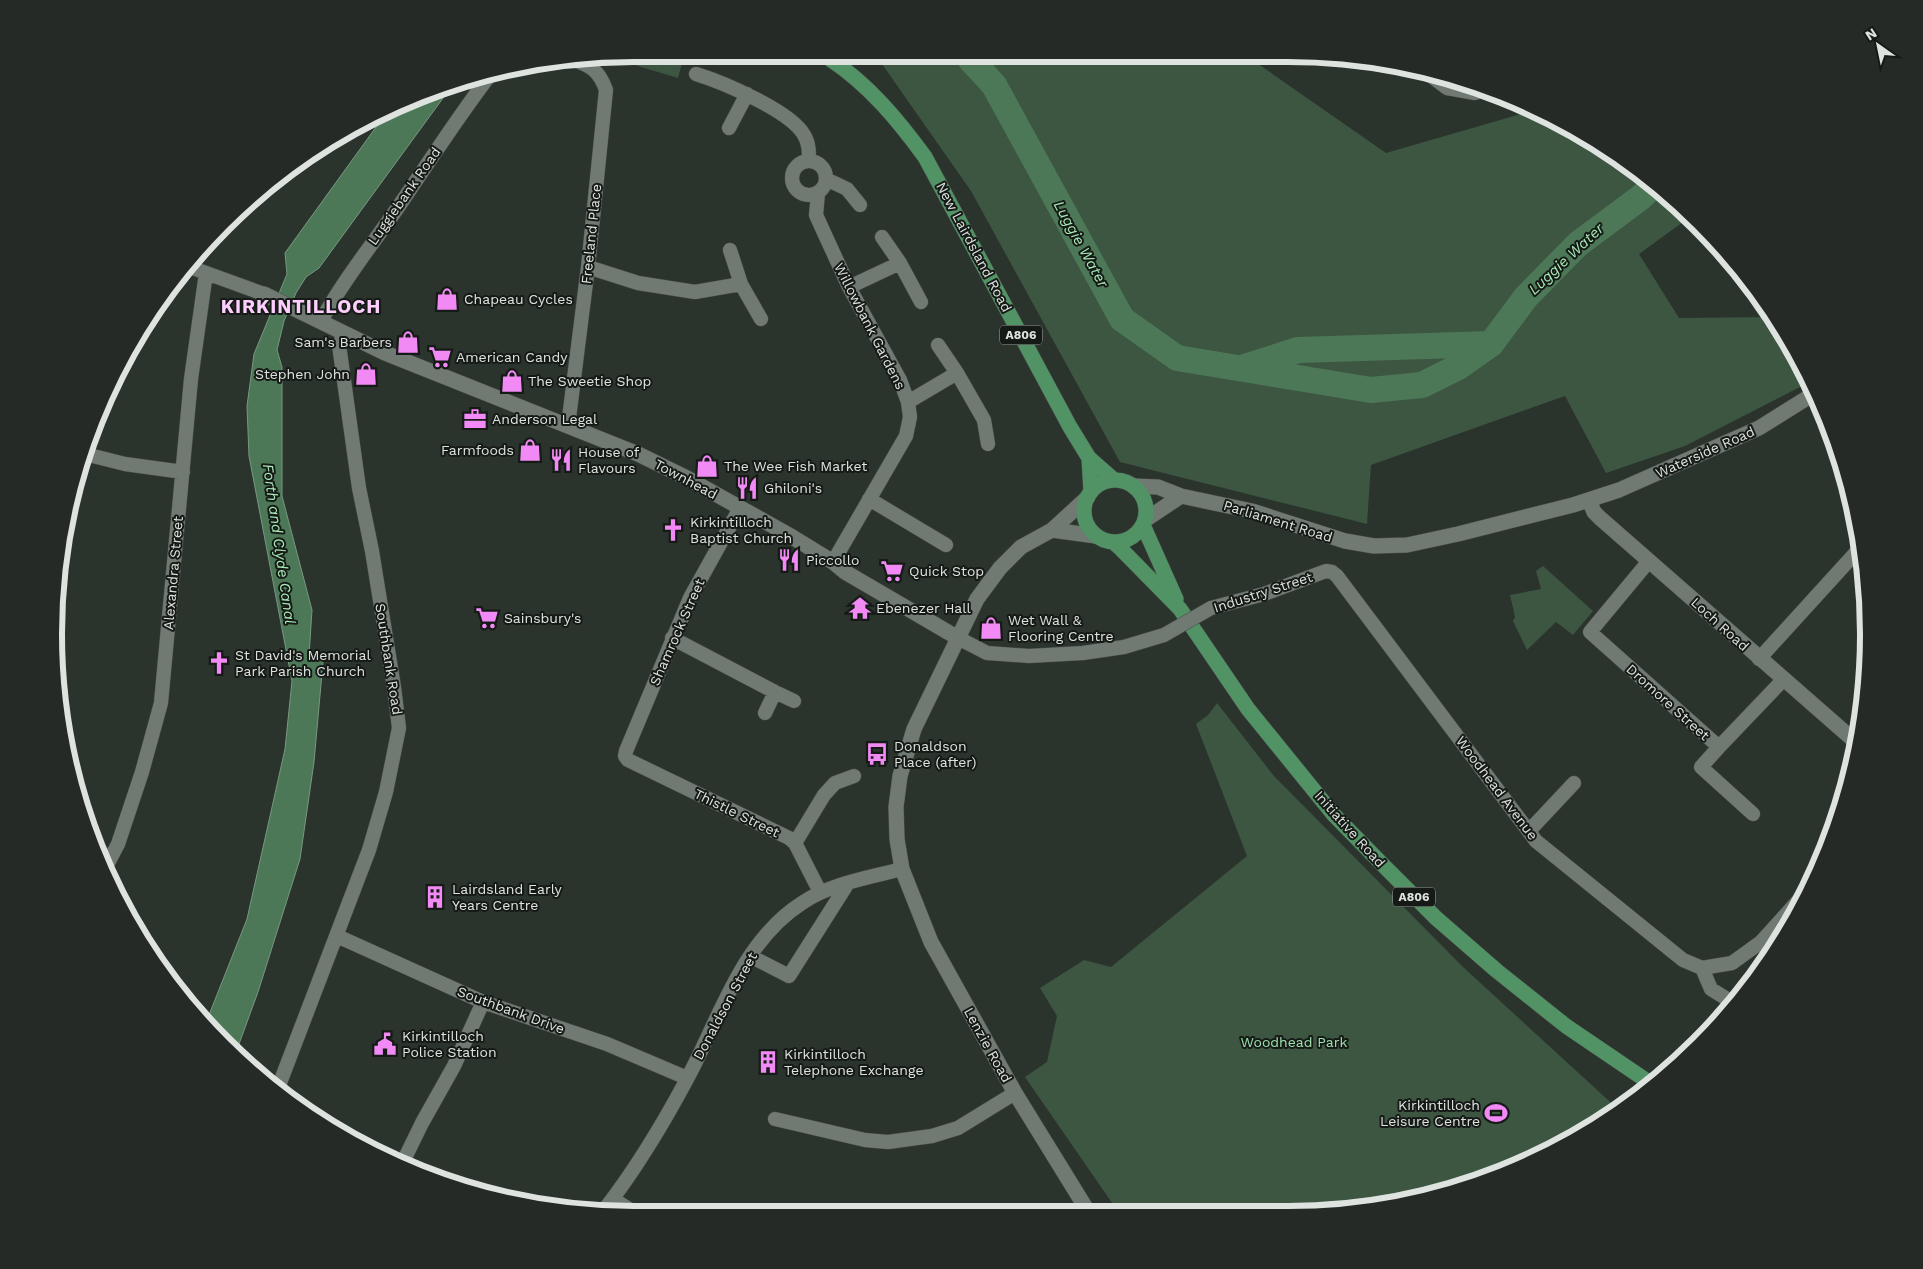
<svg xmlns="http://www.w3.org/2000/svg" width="1923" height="1269" font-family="'Work Sans',sans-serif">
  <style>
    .green { fill: #3c5642 }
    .water { fill: #4d7857; stroke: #789880 }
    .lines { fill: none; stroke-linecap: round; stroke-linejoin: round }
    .river { stroke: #4d7857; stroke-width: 26 }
    .street-casing { stroke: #494f4a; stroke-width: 15 }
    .secondary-casing { stroke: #494f4a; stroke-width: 16 }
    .primary-casing { stroke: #494f4a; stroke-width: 16 }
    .street { stroke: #707972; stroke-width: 14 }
    .secondary { stroke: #707972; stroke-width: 15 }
    .primary { stroke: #529366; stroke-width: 15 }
    .street-bridge-casing { stroke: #494f4a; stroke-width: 15; stroke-linecap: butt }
    .street-bridge { stroke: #707972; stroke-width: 14 }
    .labels { text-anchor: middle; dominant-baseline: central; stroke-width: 4; stroke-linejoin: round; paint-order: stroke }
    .shield { fill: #161a17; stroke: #a2a7a3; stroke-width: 1 }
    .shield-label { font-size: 12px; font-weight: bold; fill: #dee3df }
    .street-label { font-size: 14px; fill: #dee3df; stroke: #161a17 }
    .poi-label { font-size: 14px; fill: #dee3df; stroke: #161a17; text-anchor: start }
    .park-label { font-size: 14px; fill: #9de1ac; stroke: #161a17 }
    .water-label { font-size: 15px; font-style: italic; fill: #a6eab5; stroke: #161a17 }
    .district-label { font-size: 19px; font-weight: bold; letter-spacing: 1px; fill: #fecffe; stroke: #161a17 }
    .rim { fill: none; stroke: #dee3df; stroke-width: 6 }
  </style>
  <rect width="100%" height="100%" fill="#2b332d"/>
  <!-- green -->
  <path class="green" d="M633 59H683L678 78 631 64Z
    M874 59H1251L1386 153 1531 111 1533 109 1545 114 1672 198 1690 217 1639 254 1679 318 1772 317 1802 365V386L1685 446 1606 473 1565 396 1371 465 1367 524 1120 462 971 191 882 64Z
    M1543 566 1593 611 1573 635 1556 622 1527 650 1513 621 1515 617 1510 595 1541 589 1536 571Z
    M1217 703 1274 776 1463 967 1619 1110 1545 1155 1439 1196 1326 1214 1119 1213 1025 1077 1047 1062 1057 1016 1040 988 1084 960 1111 967 1247 856 1196 724 1208 715Z"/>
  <!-- water -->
  <path class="water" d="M454 83 319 268 306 277 296 293 284 321 277 350 282 367V496L312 610 309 656 323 662 314 762 300 859 258 992 235 1055 205 1025 247 919 285 749 292 681 249 456 247 406 254 354 287 274 285 253 384 116 448 84Z"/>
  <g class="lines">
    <!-- river -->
    <path class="river" d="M970 59 994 85 1122 319 1177 358 1371 390 1422 385 1460 366 1491 344 1526 297 1578 244 1640 198 1653 186
      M1245 367 1298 350 1491 344"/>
    <defs>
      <path id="street" d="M1427 73 1447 88 1475 93 1486 89
        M696 74C722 82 791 111 804 135 809 143 809 151 809 161
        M729 128 747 94
        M792 178a17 17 0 1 1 34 0a17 17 0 1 1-34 0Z
        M826 179 847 189 860 205
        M818 193 816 215 826 237 849 287 900 380 908 402 910 417 906 436 833 562
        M882 237 900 263 921 302
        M730 250 741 284 761 319
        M187 266 264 294
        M588 267 638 283 695 292 741 284
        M849 287 900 263
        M321 321C345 277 377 239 405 197 433 156 460 114 490 75
        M938 345 957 373 984 420 988 444
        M908 402 957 373
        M568 426 588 267 606 90C599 70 591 66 571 59
        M85 454 125 464 183 472
        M869 499 946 545
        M740 508 690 598 626 751 625 756 628 760 789 838 795 843 820 892
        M1649 561 1590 632 1719 747 1701 767 1753 814
        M1211 608 1264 594 1326 571 1332 572 1337 576 1536 841 1683 960 1702 968 1711 989 1735 1004
        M672 638 775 692 765 713
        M958 638 987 653 1029 656 1083 653 1124 647 1164 635
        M1759 659 1860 548
        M775 692 794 701
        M1719 747 1783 680
        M1529 831 1574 783
        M795 843 824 795 835 783 854 776
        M107 865 118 844 142 772 161 703 191 379 206 273
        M337 936 483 1002 607 1044 687 1078
        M750 956 789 976 848 883
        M1702 968 1732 963 1761 942 1807 891
        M278 1088 369 850 386 792 399 728 394 687 372 551 359 488 339 345 344 334
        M775 1119 865 1140 888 1142 932 1136 958 1128 1015 1093
        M402 1164 422 1123 454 1066 483 1002
        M613 1199 632 1211
        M604 1210C636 1169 663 1124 687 1079 720 1018 741 942 802 903 832 883 868 878 902 869"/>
      <path id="secondary" d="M264 294 385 353 638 454 687 478 789 535 833 562 845 572 958 638
        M1133 486 1158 487 1181 496 1252 511 1345 541 1374 546 1407 545 1458 534 1573 505 1619 490 1759 428 1815 393
        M1088 497 1052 530 1021 547 1000 568 977 599 914 729 900 776 896 807 897 839 902 869 931 942 1015 1093 1089 1213
        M1589 500 1594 512 1600 518 1857 743
        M1145 520 1181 496
        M1052 530 1096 536"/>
      <path id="primary" d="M830 59C869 85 898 120 925 157L1070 427 1089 458 1114 480
        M1089 458 1091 492
        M1084 511a31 31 0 1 1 62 0a31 31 0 1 1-62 0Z
        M1143 525 1176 599
        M1113 542 1119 547 1180 609 1248 709 1334 815 1380 862 1436 918 1497 971 1566 1026 1653 1085"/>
    </defs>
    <!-- street casing -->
    <use href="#street" class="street-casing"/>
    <!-- secondary casing -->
    <use href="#secondary" class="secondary-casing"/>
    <!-- primary casing -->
    <use href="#primary" class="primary-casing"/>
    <!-- street -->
    <use href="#street" class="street"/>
    <!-- secondary -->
    <use href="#secondary" class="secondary"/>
    <!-- primary -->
    <use href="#primary" class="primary"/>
    <defs>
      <path id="street-bridge" d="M1164 635 1211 608"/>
    </defs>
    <!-- street-bridge casing -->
    <use href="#street-bridge" class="street-bridge-casing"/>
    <!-- street-bridge -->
    <use href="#street-bridge" class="street-bridge"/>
  </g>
  <!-- icons -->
  <defs>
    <symbol id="shop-bare" viewBox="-9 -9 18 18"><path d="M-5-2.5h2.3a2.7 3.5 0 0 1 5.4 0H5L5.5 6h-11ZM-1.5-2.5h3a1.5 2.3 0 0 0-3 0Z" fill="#f18af4" stroke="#161a17" stroke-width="2.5" paint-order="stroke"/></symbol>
    <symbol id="supermarket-bare" viewBox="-9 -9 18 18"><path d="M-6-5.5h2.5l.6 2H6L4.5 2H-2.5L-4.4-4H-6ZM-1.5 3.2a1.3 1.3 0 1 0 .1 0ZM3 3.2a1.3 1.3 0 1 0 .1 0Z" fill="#f18af4" stroke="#161a17" stroke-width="2.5" paint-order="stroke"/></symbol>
    <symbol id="office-bare" viewBox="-9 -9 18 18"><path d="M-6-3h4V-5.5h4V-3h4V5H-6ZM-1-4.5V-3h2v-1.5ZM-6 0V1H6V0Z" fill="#f18af4" stroke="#161a17" stroke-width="2.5" paint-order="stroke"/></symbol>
    <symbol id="restaurant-bare" viewBox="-9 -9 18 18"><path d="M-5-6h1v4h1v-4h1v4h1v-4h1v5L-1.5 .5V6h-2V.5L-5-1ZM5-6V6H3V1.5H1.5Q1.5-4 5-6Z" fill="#f18af4" stroke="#161a17" stroke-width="2.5" paint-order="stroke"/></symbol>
    <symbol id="church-bare" viewBox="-9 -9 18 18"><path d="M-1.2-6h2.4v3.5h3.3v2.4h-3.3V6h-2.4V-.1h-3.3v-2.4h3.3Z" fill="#f18af4" stroke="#161a17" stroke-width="2.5" paint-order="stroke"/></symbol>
    <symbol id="temple-bare" viewBox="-9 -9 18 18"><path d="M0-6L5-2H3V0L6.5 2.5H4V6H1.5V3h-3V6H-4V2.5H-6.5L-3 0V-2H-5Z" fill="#f18af4" stroke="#161a17" stroke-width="2.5" paint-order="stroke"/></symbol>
    <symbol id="bus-bare" viewBox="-9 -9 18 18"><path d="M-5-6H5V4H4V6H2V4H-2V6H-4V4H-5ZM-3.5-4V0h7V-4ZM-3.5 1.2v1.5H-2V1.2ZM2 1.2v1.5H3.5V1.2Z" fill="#f18af4" stroke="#161a17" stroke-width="2.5" paint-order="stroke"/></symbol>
    <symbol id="building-bare" viewBox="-9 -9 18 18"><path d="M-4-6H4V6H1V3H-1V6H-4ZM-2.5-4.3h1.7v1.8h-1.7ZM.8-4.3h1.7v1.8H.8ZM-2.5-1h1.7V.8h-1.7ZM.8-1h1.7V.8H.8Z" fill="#f18af4" stroke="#161a17" stroke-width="2.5" paint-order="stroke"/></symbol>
    <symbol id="civic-bare" viewBox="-9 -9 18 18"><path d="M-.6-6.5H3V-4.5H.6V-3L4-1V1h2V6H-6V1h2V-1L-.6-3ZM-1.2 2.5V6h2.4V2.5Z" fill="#f18af4" stroke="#161a17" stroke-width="2.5" paint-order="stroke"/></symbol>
    <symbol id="stadium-bare" viewBox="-9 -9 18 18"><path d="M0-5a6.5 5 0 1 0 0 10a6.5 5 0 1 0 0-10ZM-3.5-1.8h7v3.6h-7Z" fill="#f18af4" stroke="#161a17" stroke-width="2.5" paint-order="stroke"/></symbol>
  </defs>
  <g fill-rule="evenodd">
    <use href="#shop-bare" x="431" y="283" width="32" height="32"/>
    <use href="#shop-bare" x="392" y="326" width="32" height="32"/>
    <use href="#supermarket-bare" x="424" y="341" width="32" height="32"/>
    <use href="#shop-bare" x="350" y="358" width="32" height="32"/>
    <use href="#shop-bare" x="496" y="365" width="32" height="32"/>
    <use href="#office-bare" x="459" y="403" width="32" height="32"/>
    <use href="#shop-bare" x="514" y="434" width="32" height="32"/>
    <use href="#restaurant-bare" x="545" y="444" width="32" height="32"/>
    <use href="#shop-bare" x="691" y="450" width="32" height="32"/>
    <use href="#restaurant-bare" x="731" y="472" width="32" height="32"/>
    <use href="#church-bare" x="657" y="514" width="32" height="32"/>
    <use href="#restaurant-bare" x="773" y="544" width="32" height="32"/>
    <use href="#supermarket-bare" x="876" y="555" width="32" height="32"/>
    <use href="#temple-bare" x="844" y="592" width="32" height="32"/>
    <use href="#supermarket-bare" x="471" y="602" width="32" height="32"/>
    <use href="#shop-bare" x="975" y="612" width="32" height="32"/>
    <use href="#church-bare" x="203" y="647" width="32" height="32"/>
    <use href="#bus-bare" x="861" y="738" width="32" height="32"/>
    <use href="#building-bare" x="419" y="881" width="32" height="32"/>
    <use href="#civic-bare" x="369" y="1028" width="32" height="32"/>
    <use href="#building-bare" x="752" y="1046" width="32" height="32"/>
    <use href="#stadium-bare" x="1480" y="1097" width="32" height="32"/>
  </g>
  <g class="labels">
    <!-- shield labels -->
    <g class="shield">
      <rect x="1000" y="325.5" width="42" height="19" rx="4"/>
      <rect x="1393" y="887.5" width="42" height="19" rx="4"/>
    </g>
    <g class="shield-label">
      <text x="1021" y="335">A806</text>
      <text x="1414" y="897">A806</text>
    </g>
    <!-- street labels -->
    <g class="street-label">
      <text transform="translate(404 196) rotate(-55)">Luggiebank Road</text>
      <text transform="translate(591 234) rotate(-84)">Freeland Place</text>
      <text transform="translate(974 247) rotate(62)">New Lairdsland Road</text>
      <text transform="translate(870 326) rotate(63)">Willowbank Gardens</text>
      <text transform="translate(1705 452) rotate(-24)">Waterside Road</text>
      <text transform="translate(686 479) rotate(28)">Townhead</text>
      <text transform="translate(1278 521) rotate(17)">Parliament Road</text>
      <text transform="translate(173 573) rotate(-85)">Alexandra Street</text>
      <text transform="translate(1263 592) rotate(-18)">Industry Street</text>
      <text transform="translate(1720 624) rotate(42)">Loch Road</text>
      <text transform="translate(677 632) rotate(-66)">Shamrock Street</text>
      <text transform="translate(389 659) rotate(81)">Southbank Road</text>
      <text transform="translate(1668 702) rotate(42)">Dromore Street</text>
      <text transform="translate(1497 788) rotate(53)">Woodhead Avenue</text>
      <text transform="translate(737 813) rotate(26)">Thistle Street</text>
      <text transform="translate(1350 829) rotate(48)">Initiative Road</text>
      <text transform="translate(725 1006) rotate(-62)">Donaldson Street</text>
      <text transform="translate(511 1010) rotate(20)">Southbank Drive</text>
      <text transform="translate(988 1045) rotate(61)">Lenzie Road</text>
    </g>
    <!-- poi labels -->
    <g class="poi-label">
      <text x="464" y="299">Chapeau Cycles</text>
      <text x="392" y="342" text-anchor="end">Sam's Barbers</text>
      <text x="456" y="357">American Candy</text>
      <text x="350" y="374" text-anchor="end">Stephen John</text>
      <text x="528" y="381">The Sweetie Shop</text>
      <text x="492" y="419">Anderson Legal</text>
      <text x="514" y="450" text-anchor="end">Farmfoods</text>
      <text x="578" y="452">House of<tspan x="578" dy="16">Flavours</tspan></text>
      <text x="724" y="466">The Wee Fish Market</text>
      <text x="764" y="488">Ghiloni's</text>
      <text x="690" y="522">Kirkintilloch<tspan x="690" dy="16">Baptist Church</tspan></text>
      <text x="806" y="560">Piccollo</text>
      <text x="909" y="571">Quick Stop</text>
      <text x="876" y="608">Ebenezer Hall</text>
      <text x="504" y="618">Sainsbury's</text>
      <text x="1008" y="620">Wet Wall &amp;<tspan x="1008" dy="16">Flooring Centre</tspan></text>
      <text x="235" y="655">St David's Memorial<tspan x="235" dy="16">Park Parish Church</tspan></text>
      <text x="894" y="746">Donaldson<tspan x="894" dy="16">Place (after)</tspan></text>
      <text x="452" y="889">Lairdsland Early<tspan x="452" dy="16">Years Centre</tspan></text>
      <text x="402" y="1036">Kirkintilloch<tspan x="402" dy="16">Police Station</tspan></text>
      <text x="784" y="1054">Kirkintilloch<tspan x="784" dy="16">Telephone Exchange</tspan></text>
      <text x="1480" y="1105" text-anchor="end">Kirkintilloch<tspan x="1480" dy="16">Leisure Centre</tspan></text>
    </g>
    <!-- park labels -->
    <g class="park-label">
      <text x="1294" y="1042">Woodhead Park</text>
    </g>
    <!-- water labels -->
    <g class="water-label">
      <text transform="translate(1081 244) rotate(61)">Luggie Water</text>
      <text transform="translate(1566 259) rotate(-43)">Luggie Water</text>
      <text transform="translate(279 544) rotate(82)">Forth and Clyde Canal</text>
    </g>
    <!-- district labels -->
    <g class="district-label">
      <text x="301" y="306">KIRKINTILLOCH</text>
    </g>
  </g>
  <!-- crop -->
  <path d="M0 0H1923V1269H0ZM634 62H1288A572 572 0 0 1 1860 634V634A572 572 0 0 1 1288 1206H634A572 572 0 0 1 62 634V634A572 572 0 0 1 634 62Z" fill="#262a27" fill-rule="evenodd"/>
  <path class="rim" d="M634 62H1288A572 572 0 0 1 1860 634V634A572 572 0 0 1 1288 1206H634A572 572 0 0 1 62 634V634A572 572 0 0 1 634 62Z"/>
  <!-- north arrow -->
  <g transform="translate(1878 45) rotate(327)" stroke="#161a17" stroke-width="4" paint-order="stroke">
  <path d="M0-4L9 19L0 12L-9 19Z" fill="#dee3df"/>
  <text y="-8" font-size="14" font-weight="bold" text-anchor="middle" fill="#dee3df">N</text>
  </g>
</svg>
